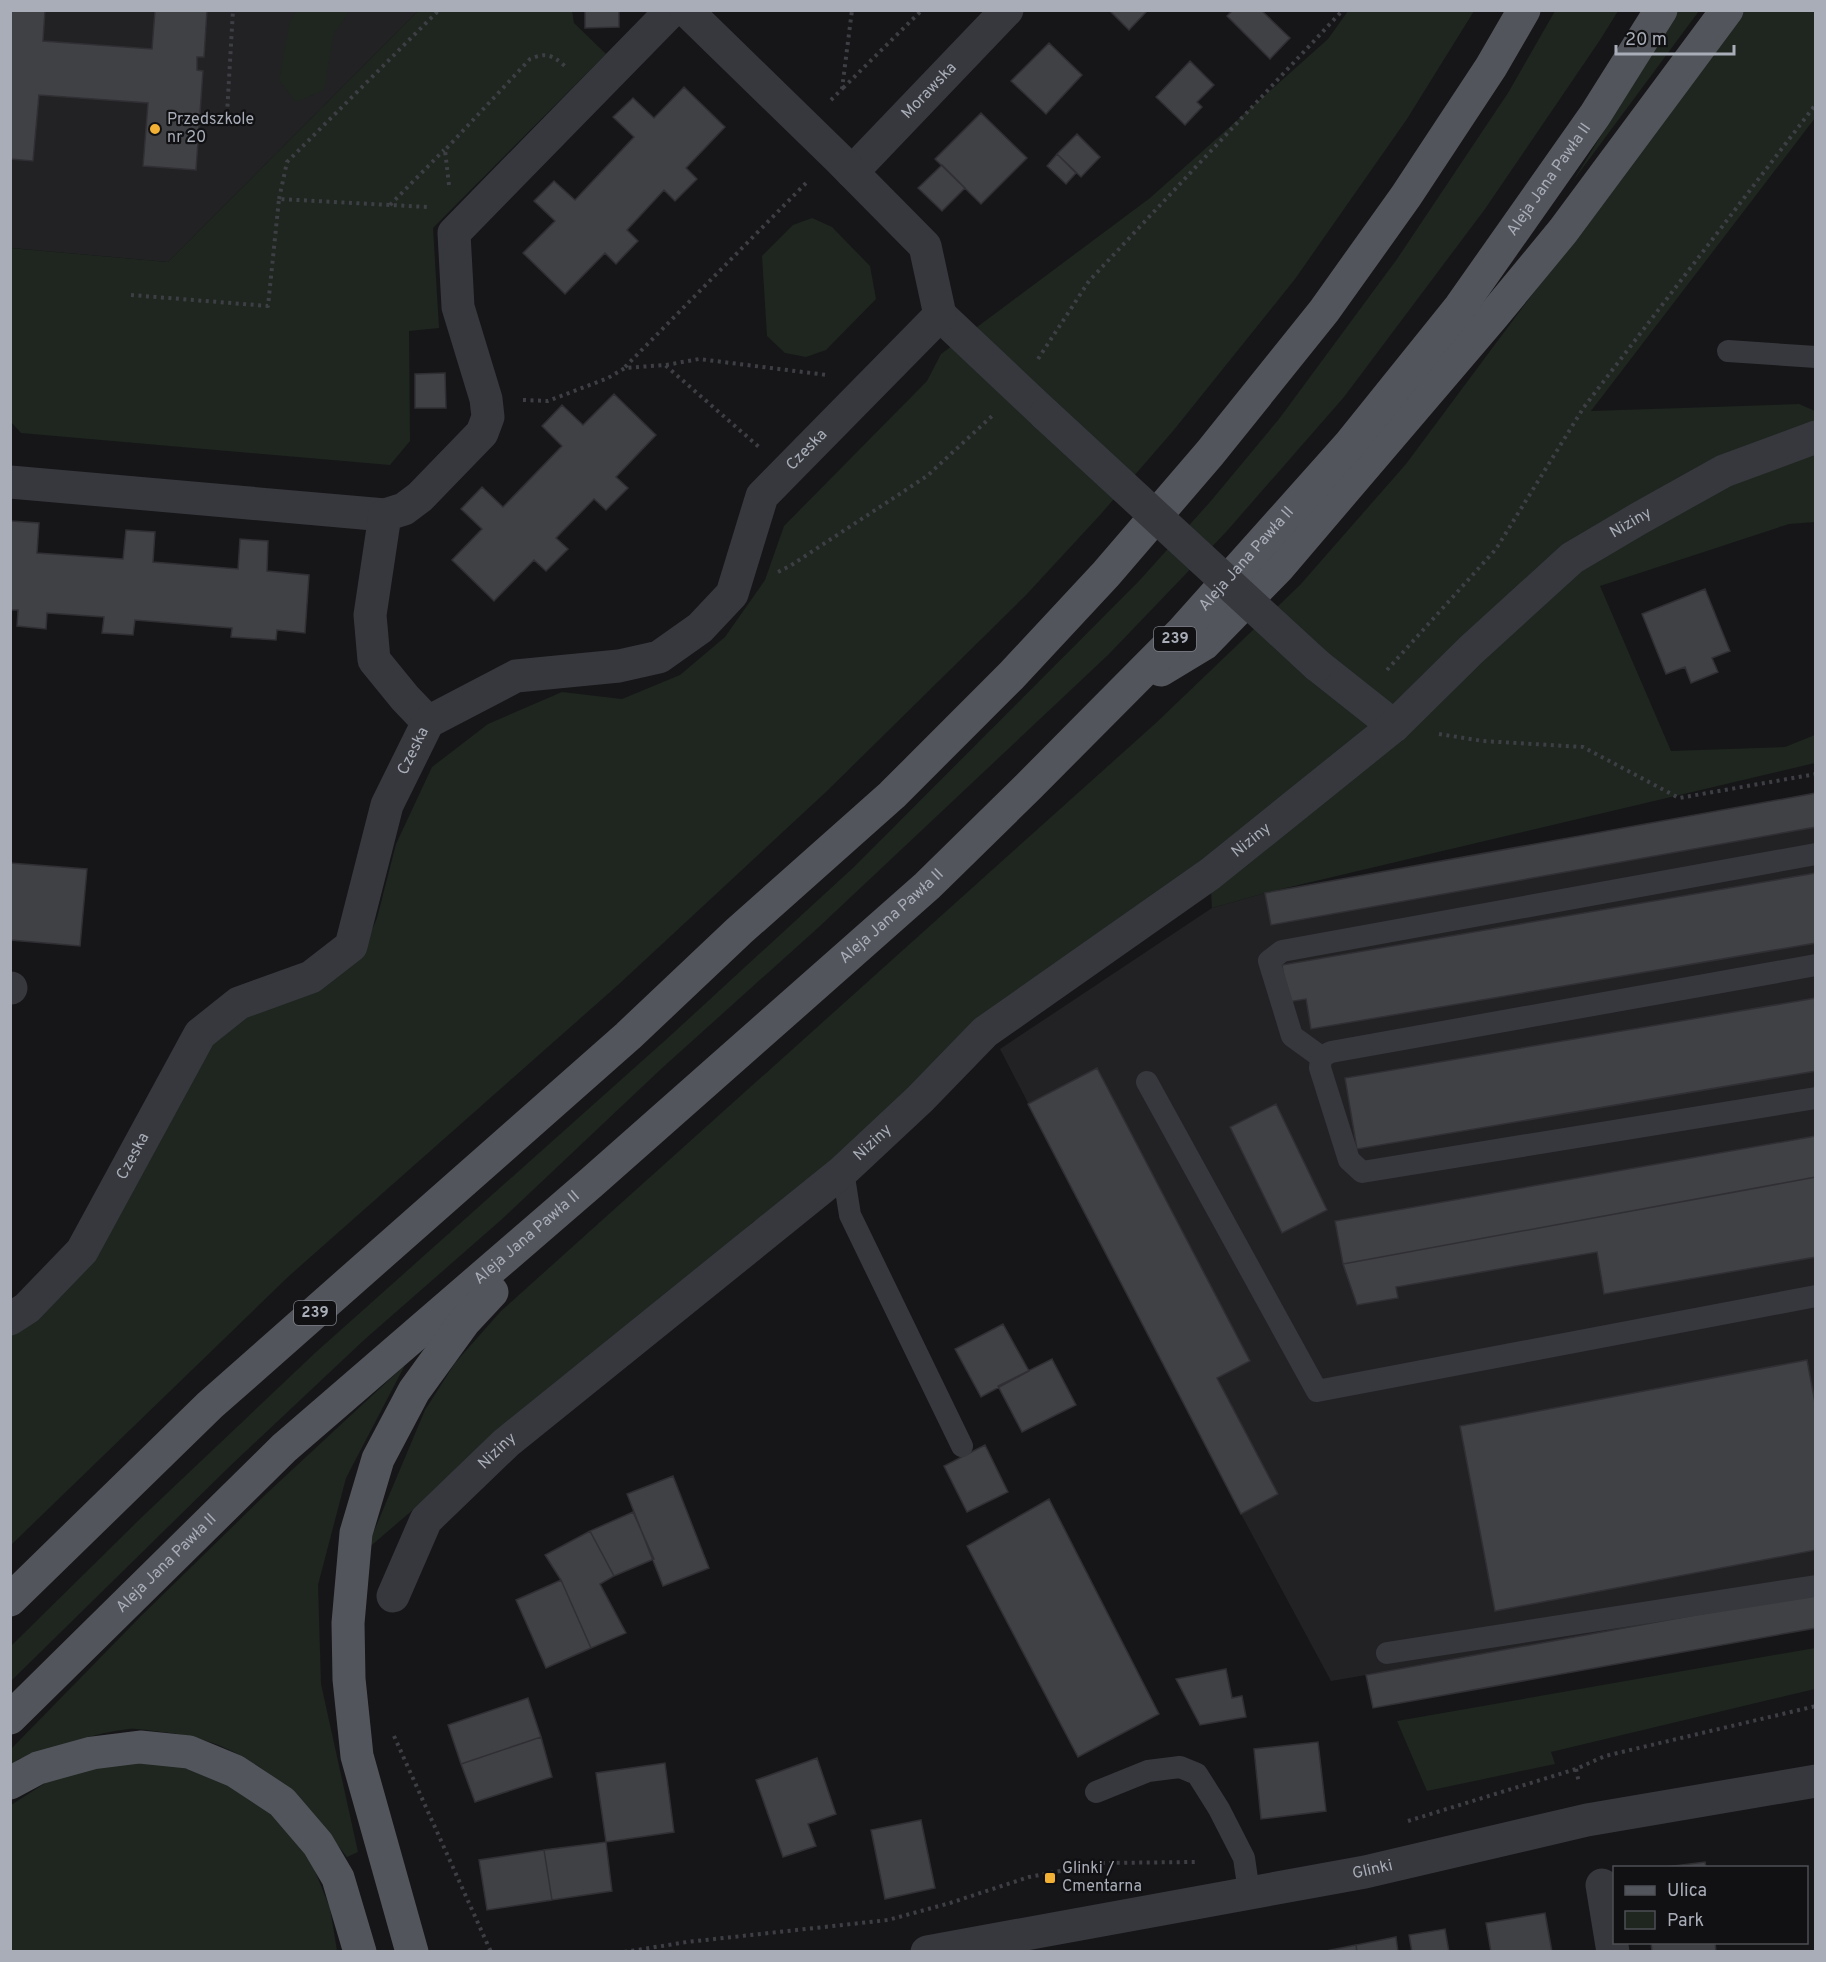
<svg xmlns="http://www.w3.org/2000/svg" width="1826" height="1962" font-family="Overpass,sans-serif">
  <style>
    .built { fill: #222225 }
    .green { fill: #1e261f }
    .building { fill: #404145; stroke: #303034; stroke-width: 1.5 }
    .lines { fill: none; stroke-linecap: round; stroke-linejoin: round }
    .path { stroke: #3d3f44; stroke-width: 4; stroke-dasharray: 3 4.5; stroke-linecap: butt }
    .service { stroke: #37383d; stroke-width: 22 }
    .pedestrian { stroke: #37383d; stroke-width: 33 }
    .minor { stroke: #37383d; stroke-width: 33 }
    .tertiary { stroke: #37383d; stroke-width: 33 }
    .primary { stroke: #53555c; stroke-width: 33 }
    .pedestrian-bridge { stroke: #37383d; stroke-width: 33 }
    .poi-dot { fill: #f2b134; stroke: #111113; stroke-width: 2 }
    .labels { text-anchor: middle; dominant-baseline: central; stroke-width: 4.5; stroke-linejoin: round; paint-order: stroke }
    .shield { fill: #111113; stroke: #7b7e86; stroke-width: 1.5 }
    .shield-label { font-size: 15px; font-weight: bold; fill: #a8adb8 }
    .street-label { font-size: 16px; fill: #a8adb8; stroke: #111113 }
    .poi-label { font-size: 16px; fill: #a8adb8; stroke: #111113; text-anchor: start }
  </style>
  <rect width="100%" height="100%" fill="#161618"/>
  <!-- built -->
  <path class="built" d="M10 11H418L168 262 11 248Z
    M1815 793V1628L1373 1708 1366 1675 1331 1681 1241 1514 1000 1049 1212 908 1265 893Z"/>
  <!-- green -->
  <path class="green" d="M297 10 350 11 334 33 324 90 296 102 279 80 290 21Z
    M418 11H572L574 23 606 54 433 228 439 328 409 331 410 441 390 465 21 433 11 422 10 248 168 262Z
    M1348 11H1474L1407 119 1295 279 1173 431 1100 515 1026 595 827 791 618 985 289 1276 11 1545V1334L223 1027 368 939 377 918 396 844 432 767 488 724 562 692 622 699 680 675 725 637 765 580 784 526 927 381 941 354 1150 198 1328 39Z
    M1555 11H1618L1600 40 1485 209 1344 397 1226 532 1108 655 820 926 661 1069 501 1220 364 1340 229 1467 11 1681V1646L143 1516 315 1353 670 1036 855 866 1139 581 1210 502 1279 419 1397 259 1508 93Z
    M1678 11H1699L1573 181Z
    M1743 11H1815V118L1591 411 1799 404 1815 411V522L1789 524 1600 586 1671 751 1785 747 1815 735V763L1265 893 1212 908 1210 875 985 1032 843 1171 753 1222 668 1299 567 1378 366 1550 425 1410 455 1363 501 1311 1157 722 1300 585 1406 464Z
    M812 218 832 227 870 266 876 299 826 350 806 357 785 353 767 336 762 256 793 225Z
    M405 1365 346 1478 318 1585 321 1684 358 1852 347 1857C297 1793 247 1739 161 1732 150 1731 139 1728 129 1729 92 1733 54 1748 19 1759L11 1765V1749L140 1617 265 1495Z
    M1815 1648V1689L1551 1752 1555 1764 1427 1791 1397 1721Z
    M133 1761 189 1767 236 1787 279 1819 311 1861 330 1908 337 1951 11 1952V1805L47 1782 88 1766Z"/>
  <!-- building -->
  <path class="building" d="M10 10H45L43 41 152 49 155 10H207L204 57H197V70L203 71 196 170 143 166 148 103 39 95 33 161 10 159Z
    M585 10H619V27L585 28Z
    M1109 10H1148L1129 30Z
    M1233 10H1261L1290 38 1270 59 1227 16Z
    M1049 43 1082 75 1046 114 1011 81Z
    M1190 61 1214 85 1197 102 1202 107 1185 125 1156 97Z
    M684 87 725 127 686 168 697 179 675 201 664 190 627 230 638 241 616 264 605 253 565 294 523 253 555 221 534 201 554 181 575 200 634 137 613 117 633 98 654 118Z
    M981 113 1027 158 981 204 935 159Z
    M1077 134 1100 157 1081 177 1057 154Z
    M1057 154 1076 173 1066 184 1047 166Z
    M942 165 965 188 942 211 918 188Z
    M445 373 446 408H415V374Z
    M614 394 656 435 616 477 628 488 606 510 594 499 556 538 568 549 546 571 534 560 494 601 452 560 482 529 461 509 482 487 503 507 562 446 542 426 562 405 583 425Z
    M11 521 39 523 37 553 123 559 126 530 155 532 153 562 238 569 240 539 268 541 267 571 309 575 305 633 277 630 276 640 231 637 232 628 135 620 133 635 102 633 104 617 47 613 46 629 17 626 18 610H10Z
    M1705 589 1730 651 1712 658 1718 672 1691 683 1685 667 1666 674 1642 614Z
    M1816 793V827L1271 925 1265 893Z
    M10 863 87 869 80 946 10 940Z
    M1816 873V943L1311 1029 1306 999 1288 1002 1282 965Z
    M1816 998V1071L1357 1149 1345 1078Z
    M1097 1068 1250 1361 1217 1378 1278 1494 1241 1514 1028 1104Z
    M1276 1104 1327 1210 1282 1233 1230 1127Z
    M1816 1136V1177L1343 1264 1335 1221Z
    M1816 1177V1257L1604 1294 1597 1252 1396 1287 1398 1298 1357 1305 1343 1264Z
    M1003 1324 1029 1371 981 1397 955 1349Z
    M1052 1359 1076 1405 1022 1432 998 1386Z
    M1807 1360 1816 1408V1550L1495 1611 1460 1426Z
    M985 1445 1008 1492 967 1512 944 1466Z
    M673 1476 709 1568 663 1586 627 1494Z
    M1049 1499 1159 1714 1078 1757 967 1546Z
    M633 1512 654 1559 614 1576 590 1531Z
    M590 1531 614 1576 600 1584 626 1633 591 1648 561 1580 545 1555Z
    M561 1580 591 1648 546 1668 516 1600Z
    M1816 1593V1628L1373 1708 1366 1675Z
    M1226 1669 1232 1698 1242 1696 1246 1717 1200 1725 1176 1679Z
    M528 1698 541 1737 461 1764 448 1725Z
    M541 1737 552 1777 475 1802 461 1764Z
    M1318 1742 1326 1811 1261 1819 1254 1749Z
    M817 1758 836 1814 808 1824 816 1846 783 1857 756 1780Z
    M665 1763 674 1832 606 1842 596 1773Z
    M921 1820 935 1888 885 1899 871 1830Z
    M606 1842 612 1891 552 1900 544 1850Z
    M544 1850 552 1900 487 1910 479 1860Z
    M1705 1862 1706 1868H1658Z
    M1545 1913 1552 1952H1491L1486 1923Z
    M1445 1929 1449 1952H1412L1409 1935Z
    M1396 1937 1398 1952H1357L1356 1945Z
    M1651 1942H1715L1716 1952H1652Z
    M1356 1945 1357 1952H1321Z"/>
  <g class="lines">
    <!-- path -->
    <path class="path" d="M843 88 922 10
      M831 100 842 89 852 10
      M227 114 233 10
      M449 185 445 150 530 59C546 52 552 55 565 66
      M279 199 287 162 439 10
      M390 205 444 150
      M131 295 268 306 279 199 427 207
      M1038 359 1089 281 1343 10
      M666 365 699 359 827 375
      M625 367 809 180
      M523 400 548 401 608 378 625 368 665 365 759 447
      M778 572 790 566 927 476 992 416
      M1387 670 1496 549 1584 407 1816 104
      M1439 734 1483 741 1583 747 1679 798 1816 774
      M394 1736 491 1952
      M1576 1769 1579 1783
      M1408 1821 1576 1769 1605 1756 1816 1706
      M624 1952 687 1942 888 1920 950 1903 1029 1877 1102 1863 1195 1862"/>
    <!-- service -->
    <path class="service" d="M1728 351 1816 357
      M1816 965 1331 1052 1321 1057 1320 1068 1349 1160 1362 1172 1816 1098
      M1321 1057 1292 1036 1269 961 1282 951 1816 854
      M1147 1082 1317 1391 1816 1296
      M843 1171 850 1215 962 1446
      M1387 1653 1816 1586
      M1096 1792 1148 1771 1180 1767 1197 1774 1219 1809 1244 1858 1249 1892"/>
    <!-- pedestrian -->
    <path class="pedestrian" d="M940 315 1045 414
      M1317 665 1394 726"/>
    <!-- minor -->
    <g class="minor">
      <path id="s1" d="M852 172 1007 10"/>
      <path d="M10 482 385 515"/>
      <path d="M428 722 405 698 374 660 370 615 385 515 404 509 420 497 482 433 488 417 486 399 458 307 454 233 672 10"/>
      <path d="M10 988H11"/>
      <path id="s2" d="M10 1319 27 1308 82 1251 200 1034 239 1003 311 977 351 946 387 805 428 722 516 676 619 666 659 657 700 628 732 594 762 496 940 315 925 246 838 158 686 10"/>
      <path id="s3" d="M393 1596 426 1520 506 1443 843 1171 920 1099 985 1032 1210 874 1394 726 1471 650 1572 558 1638 519 1724 471 1816 437"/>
      <path d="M1602 1885 1613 1952"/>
    </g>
    <!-- tertiary -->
    <path class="tertiary" id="s4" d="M927 1952 1365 1872 1587 1820 1816 1781"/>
    <!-- primary -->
    <g class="primary">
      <path d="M1161 670 1204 644 1278 568 1493 316 1563 231 1727 10"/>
      <path d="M10 1600 210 1405 628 1036 739 931 892 795 1011 676 1106 574 1210 453 1324 311 1406 196 1491 67 1524 10"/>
      <path id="s5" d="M10 1718 284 1448 592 1182 927 886 1028 787 1181 633 1349 445 1460 307 1595 115 1661 10"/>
      <path d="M10 1783 38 1768 92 1753 140 1747 189 1752 235 1771 282 1802 318 1844 338 1878 360 1952"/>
      <path d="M412 1952 357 1756 349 1679 348 1623 356 1533 378 1459 414 1391 464 1322 492 1292"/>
    </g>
    <!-- pedestrian-bridge -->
    <path class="pedestrian-bridge" d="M1045 414 1317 665"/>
  </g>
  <!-- markers -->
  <g class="poi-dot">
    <circle cx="155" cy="129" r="6"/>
    <rect x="1044" y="1872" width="12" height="12" rx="3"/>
  </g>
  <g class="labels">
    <!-- shield labels -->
    <g class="shield">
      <rect x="1154" y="627" width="42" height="24" rx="4.5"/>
      <rect x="294" y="1301" width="42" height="24" rx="4.5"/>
    </g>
    <g class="shield-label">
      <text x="1175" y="639">239</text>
      <text x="315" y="1313">239</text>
    </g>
    <!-- street labels -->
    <g class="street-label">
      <text stroke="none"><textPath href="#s1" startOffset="112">Morawska</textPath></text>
      <text stroke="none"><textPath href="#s5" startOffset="2182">Aleja Jana Pawła II</textPath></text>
      <text stroke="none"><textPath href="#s2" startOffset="1269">Czeska</textPath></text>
      <text stroke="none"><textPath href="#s3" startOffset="1650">Niziny</textPath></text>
      <text stroke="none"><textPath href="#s5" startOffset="1696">Aleja Jana Pawła II</textPath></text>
      <text stroke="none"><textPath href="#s2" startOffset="729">Czeska</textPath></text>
      <text stroke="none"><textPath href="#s3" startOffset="1154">Niziny</textPath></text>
      <text stroke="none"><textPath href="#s5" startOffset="1192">Aleja Jana Pawła II</textPath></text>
      <text stroke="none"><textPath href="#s3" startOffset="668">Niziny</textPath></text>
      <text stroke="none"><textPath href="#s2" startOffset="207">Czeska</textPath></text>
      <text stroke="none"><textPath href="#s5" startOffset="706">Aleja Jana Pawła II</textPath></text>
      <text stroke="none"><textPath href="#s3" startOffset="182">Niziny</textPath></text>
      <text stroke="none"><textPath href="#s5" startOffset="220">Aleja Jana Pawła II</textPath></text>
      <text stroke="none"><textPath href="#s4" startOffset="453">Glinki</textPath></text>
    </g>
    <!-- poi labels -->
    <g class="poi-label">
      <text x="167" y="120">Przedszkole<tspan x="167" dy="18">nr 20</tspan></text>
      <text x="1062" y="1869">Glinki /<tspan x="1062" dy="18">Cmentarna</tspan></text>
    </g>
  </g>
  <!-- border -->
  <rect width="1826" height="1962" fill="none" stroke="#a8adb8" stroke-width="24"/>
  <!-- legend -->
  <rect x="1613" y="1866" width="195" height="78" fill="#111113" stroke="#4d4f55" stroke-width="1.5"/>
  <rect x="1625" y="1886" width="30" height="9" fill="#53555c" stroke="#4d4f55" stroke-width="1.5"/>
  <text x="1667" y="1896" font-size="18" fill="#a8adb8">Ulica</text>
  <rect x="1625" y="1911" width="30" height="18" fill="#1e261f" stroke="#4d4f55" stroke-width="1.5"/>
  <text x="1667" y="1926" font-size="18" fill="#a8adb8">Park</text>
  <!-- scale -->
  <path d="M1616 45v9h118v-9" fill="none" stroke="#a8adb8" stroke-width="3"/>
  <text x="1625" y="45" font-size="18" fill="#a8adb8" stroke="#111113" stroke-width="4.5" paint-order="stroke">20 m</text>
</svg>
